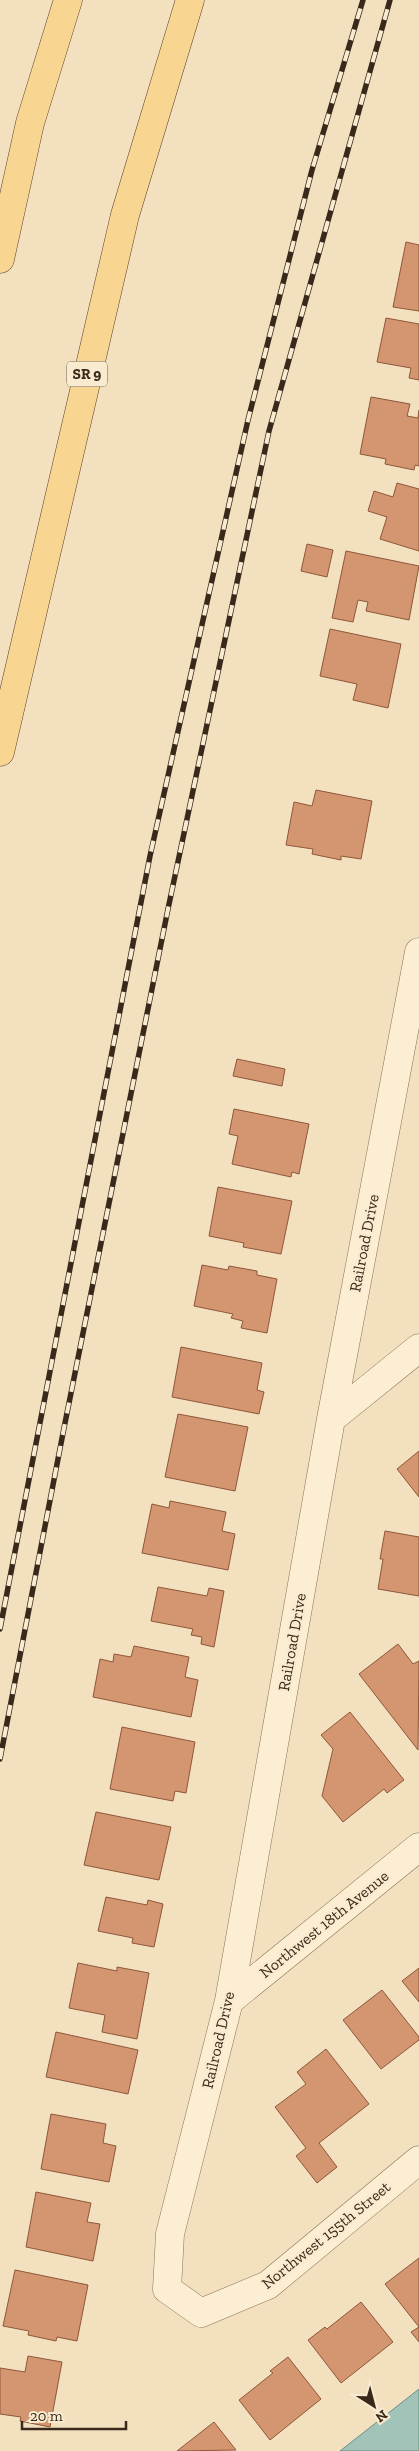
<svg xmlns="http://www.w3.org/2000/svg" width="419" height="2451" font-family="'Zilla Slab',serif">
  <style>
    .water { fill: #a2c3b8; stroke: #699286 }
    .building { fill: #d49671; stroke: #8e5739 }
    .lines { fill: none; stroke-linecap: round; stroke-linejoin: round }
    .minor-casing { stroke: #8c7055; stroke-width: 29 }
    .major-casing { stroke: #593e2a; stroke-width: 29 }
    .minor { stroke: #fceed3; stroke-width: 28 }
    .major { stroke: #f9d592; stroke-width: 28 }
    .rail-casing { stroke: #3a291b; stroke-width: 5.5 }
    .rail { stroke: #f9ebcf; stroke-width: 4; stroke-dasharray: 11; stroke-linecap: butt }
    .labels { text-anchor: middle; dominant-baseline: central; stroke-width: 5; stroke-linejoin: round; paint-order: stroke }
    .shield { fill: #f9ebcf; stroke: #736351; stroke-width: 1 }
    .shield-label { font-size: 15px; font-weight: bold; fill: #3a291b }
    .street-label { font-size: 16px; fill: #3a291b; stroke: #f9ebcf }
  </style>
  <rect width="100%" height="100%" fill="#f2e0bf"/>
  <!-- water -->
  <path class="water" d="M419 2389V2451H340Z"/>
  <!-- building -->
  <path class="building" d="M406 242 419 245V311L393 307Z
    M386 318 419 324V380L409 378 411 368 377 362Z
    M371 397 410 404 407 416 418 418 419 410V466L415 465 414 470 385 464 386 459 360 454Z
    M397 483 419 489V551L380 539 387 517 368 511 374 491 393 497Z
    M307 544 333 550 327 577 301 571Z
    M346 551 419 566 409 620 366 611 368 602 358 600 353 622 332 618Z
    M330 629 401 644 388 708 353 700 357 684 320 676Z
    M316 790 372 801 361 859 341 856V860L312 854 313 849 286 845 294 802 312 806Z
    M237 1059 285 1069 282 1086 233 1076Z
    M234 1109 309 1124 299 1174 292 1172 291 1177 232 1164 238 1136 229 1134Z
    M218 1187 292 1201 281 1254 243 1247 244 1243 209 1236Z
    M202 1265 228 1270 229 1266 257 1271V1275L277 1279 267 1333 241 1328 243 1321 231 1318 233 1314 194 1306Z
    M181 1347 262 1363 257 1390 264 1392 259 1414 172 1397Z
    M178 1414 248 1427 235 1491 165 1477Z
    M419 1451V1497L397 1469Z
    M170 1501 226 1512 222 1531 235 1534 228 1570 142 1553 152 1504 169 1508Z
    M385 1531 419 1537V1596L378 1589 383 1559H380Z
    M158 1587 207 1596 209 1588 224 1591 214 1647 201 1644 202 1637 191 1635 193 1629 151 1621Z
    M398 1644 413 1664 419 1661 418 1750 359 1674Z
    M134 1646 189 1657 185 1677 198 1680 191 1717 93 1697 100 1659 113 1662 114 1654 131 1657Z
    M350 1712 404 1780 387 1793 384 1789 343 1822 322 1796 333 1749 321 1735Z
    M122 1727 195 1742 186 1793 175 1791 173 1801 110 1789Z
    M96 1812 171 1827 159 1880 84 1865Z
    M106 1897 147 1905 148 1900 163 1904 154 1947 132 1943 133 1938 98 1931Z
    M78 1963 117 1971V1967L149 1973 137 2039 102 2032 105 2015 69 2008Z
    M419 1968V2002L402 1981Z
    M382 1990 419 2037V2040L381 2069 343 2020Z
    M56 2032 138 2050 128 2094 46 2077Z
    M326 2049 369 2104 319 2143 337 2167 317 2183 296 2156 306 2148 275 2107 306 2084 297 2072Z
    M51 2114 106 2124 103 2143 116 2146 109 2182 41 2169Z
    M36 2192 91 2203 87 2222 100 2224 93 2261 26 2247Z
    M419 2258V2342L411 2332 419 2327 385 2284Z
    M15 2270 88 2285 77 2341 57 2337 56 2341 28 2335 29 2331 3 2326Z
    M361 2302 393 2342 341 2383 308 2340 325 2327 327 2329Z
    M28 2356 62 2362 50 2427 20 2421 21 2417 0 2414V2368L25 2372Z
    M288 2357 321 2399 270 2440 239 2400 273 2373 270 2371Z
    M214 2422 236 2450 177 2451Z"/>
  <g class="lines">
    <defs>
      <path id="minor" d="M419 952 331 1419 229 2001 170 2234 167 2289 201 2313 268 2285 419 2160
        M331 1419 419 1348
        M229 2001 419 1847"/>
      <path id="major" d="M0 259 30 123 68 0
        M0 752 125 215 190 0"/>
    </defs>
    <!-- minor casing -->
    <use href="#minor" class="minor-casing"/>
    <!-- major casing -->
    <use href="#major" class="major-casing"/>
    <!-- minor -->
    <use href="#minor" class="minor"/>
    <!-- major -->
    <use href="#major" class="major"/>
    <defs>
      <path id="rail" d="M0 1629 150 856 248 420 312 170 363 0
        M0 1759 64 1428 168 909 269 431 390 0"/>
    </defs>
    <!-- rail casing -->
    <use href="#rail" class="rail-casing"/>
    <!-- rail -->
    <use href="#rail" class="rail"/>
  </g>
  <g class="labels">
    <!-- shield labels -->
    <rect class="shield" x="67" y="361.5" width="40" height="25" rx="4"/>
    <g class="shield-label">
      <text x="87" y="374">SR 9</text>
    </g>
    <!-- street labels -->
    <g class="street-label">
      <text transform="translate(364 1243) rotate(-79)">Railroad Drive</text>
      <text transform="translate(292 1642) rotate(-80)">Railroad Drive</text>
      <text transform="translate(324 1924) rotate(-39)">Northwest 18th Avenue</text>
      <text transform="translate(218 2040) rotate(-77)">Railroad Drive</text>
      <text transform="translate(326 2235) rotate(-39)">Northwest 155th Street</text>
    </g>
  </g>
  <!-- north arrow -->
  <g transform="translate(374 2406) rotate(144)" stroke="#f9ebcf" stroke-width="4" paint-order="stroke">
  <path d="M0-4L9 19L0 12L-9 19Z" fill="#3a291b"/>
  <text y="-8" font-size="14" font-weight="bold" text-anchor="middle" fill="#3a291b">N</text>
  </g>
  <!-- scale -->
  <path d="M22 2421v8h104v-8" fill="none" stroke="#3a291b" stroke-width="2.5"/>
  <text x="30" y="2421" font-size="15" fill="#3a291b" stroke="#f9ebcf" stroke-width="4" paint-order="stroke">20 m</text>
</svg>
